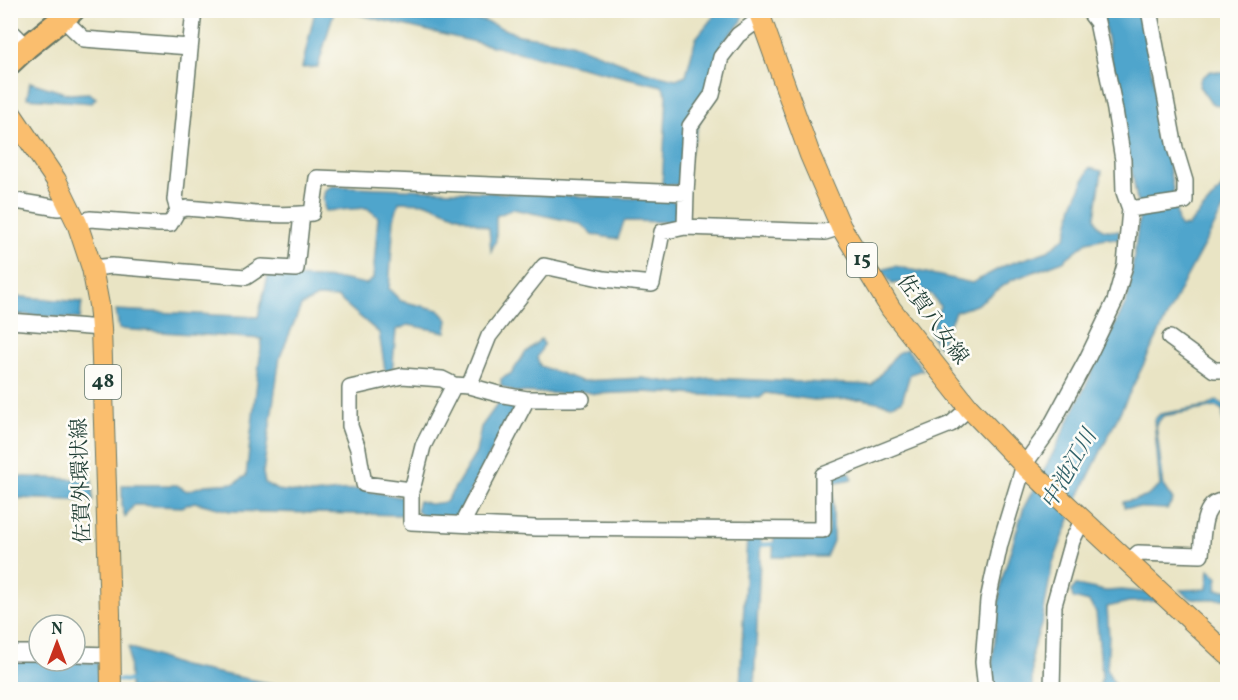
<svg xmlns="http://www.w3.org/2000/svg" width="1238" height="700" font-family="Vollkorn,'Noto Serif JP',serif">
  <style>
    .water { fill: #50a5cc; stroke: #387180; stroke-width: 1.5 }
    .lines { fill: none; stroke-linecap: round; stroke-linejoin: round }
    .stream { stroke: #50a5cc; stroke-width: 4 }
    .minor-casing { stroke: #676; stroke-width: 18 }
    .major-casing { stroke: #676; stroke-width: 22 }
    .highway-casing { stroke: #676; stroke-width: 26 }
    .minor { stroke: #fff; stroke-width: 15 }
    .major { stroke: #fabe6e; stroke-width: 20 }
    .highway { stroke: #fabe6e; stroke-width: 22 }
    .labels { text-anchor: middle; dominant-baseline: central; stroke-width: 5; stroke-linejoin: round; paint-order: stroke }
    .shield { fill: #fdfcf7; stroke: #62766e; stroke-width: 1.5 }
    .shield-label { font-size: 20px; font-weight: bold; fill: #1f3d34 }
    .street-label { font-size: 21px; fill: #1f3d34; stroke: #fdfcf7 }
    .water-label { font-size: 22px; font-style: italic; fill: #306169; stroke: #fdfcf7 }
  </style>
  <rect width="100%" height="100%" fill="#fdfcf7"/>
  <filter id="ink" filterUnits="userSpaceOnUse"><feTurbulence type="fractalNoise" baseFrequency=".0167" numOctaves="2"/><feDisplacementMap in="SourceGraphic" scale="12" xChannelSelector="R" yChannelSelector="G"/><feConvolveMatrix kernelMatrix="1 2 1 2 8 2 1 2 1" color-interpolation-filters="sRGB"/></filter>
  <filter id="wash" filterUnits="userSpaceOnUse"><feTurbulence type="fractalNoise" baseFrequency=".008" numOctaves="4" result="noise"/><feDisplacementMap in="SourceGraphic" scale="24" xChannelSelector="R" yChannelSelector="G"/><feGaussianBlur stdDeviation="1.35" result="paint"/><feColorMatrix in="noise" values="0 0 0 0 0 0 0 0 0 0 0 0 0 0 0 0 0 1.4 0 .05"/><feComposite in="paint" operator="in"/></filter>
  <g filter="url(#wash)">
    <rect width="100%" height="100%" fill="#e9e4c4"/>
    <!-- water -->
    <path class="water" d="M315 11H334L318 67 302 68Z
      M343 11H404L420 14 484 21 519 35 568 42 646 72 676 79 686 75 696 38 718 11H743L742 21 724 42 682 180 677 185H662L667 95 662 86Z
      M1102 11H1141L1173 189 1178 223 1181 227 1188 226 1227 182V202L1186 278 1079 496 1052 566 1042 622 1032 652V689L994 690 992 664 1001 582 1024 507 1053 453 1128 298 1139 219 1136 194Z
      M1211 71 1227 73V108L1211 103 1199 86 1201 78Z
      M30 82 68 94 89 93 96 98 92 103 27 98Z
      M1089 168 1102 171 1095 217C1098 232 1106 230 1119 231V240L1106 238 1087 242 1063 261 1012 280 976 305 955 312 939 347 930 335 940 306 931 294 904 282 892 284 882 270 895 266 972 283 1006 265 1048 251 1066 236 1073 205Z
      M332 186 670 200 677 203 675 222 624 221 618 239 594 235 579 223 513 209 496 216V240L491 251 489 228 427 203 399 202 394 219 389 289 401 301 439 310 448 320 446 332 408 325 396 330 392 374 386 376 379 333 338 298 317 297 301 306 280 357 263 473 265 483 277 490 312 494 358 489 405 498 406 509 402 515 230 511 194 502 182 507 134 505 125 517 122 507V485H177L187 491 205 485 235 483 246 476 262 339 119 329 116 310 258 317 268 276 340 279 366 284 373 279 378 217 367 208 325 211 323 199 325 190Z
      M10 296 82 302 80 319 11 314Z
      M541 339 544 344 537 358 540 366 581 381 642 378 675 383 709 378 872 385 897 353 907 349 923 370 910 374 902 401 892 405 862 399 814 400 766 393 760 398 643 392 595 394 582 391 572 394 514 392 501 386V379L512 373 524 354Z
      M1217 400 1227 408V422H1223V410L1216 407 1163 416 1156 425 1164 487 1173 500 1167 509 1124 507 1123 502 1146 497 1160 486 1154 420 1160 414 1208 406Z
      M499 402 516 406 457 517 423 516 416 510 419 501 430 504 446 502 476 453 481 427Z
      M850 472 852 479 833 483V541L826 557H773L774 536 828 535V483L829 477Z
      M11 476 92 480 93 501 11 498Z
      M747 536 761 537 754 689 740 690Z
      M1209 569 1218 577 1216 590H1227V599H1192L1180 590 1207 589Z
      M1076 585 1106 591 1122 590 1148 593 1157 601 1129 602 1107 607 1109 636 1107 670 1117 689H1101L1099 687 1102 677 1096 612 1089 602 1073 598 1071 591Z
      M129 647 182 666 300 689H130Z
      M11 659 99 663V689L11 690Z"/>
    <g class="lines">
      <!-- stream -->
      <path class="stream" d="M757 545 776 544
        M116 680 133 681"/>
    </g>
  </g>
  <g filter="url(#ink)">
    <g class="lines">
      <defs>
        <path id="minor" d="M62 18 84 39 190 47
          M10 34H14L27 47
          M686 193 690 126 712 95 721 57 738 35 761 18
          M10 200 58 208 69 207
          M1130 209 1185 201V181L1175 148 1149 10
          M178 210 187 208C227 211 273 218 312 213L317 178 686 193 685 227 825 232 841 227
          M77 223 90 219 159 224H170L178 210 175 200 194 10
          M685 227 662 232 652 284 604 279 544 266 489 336 469 386 454 385 442 379 402 376 350 388V426L358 449 364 484 411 490V522L536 528 823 530V475L951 424 969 408
          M92 268 112 266 246 277 261 267 296 269 302 214
          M10 321 101 328
          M1170 338 1214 370H1228
          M469 386 498 394 527 399H582
          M411 490 414 482 423 446 454 385
          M462 524 527 399
          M1128 563 1138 553 1201 555C1203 537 1200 498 1228 501
          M10 653H39
          M75 654 111 655
          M986 690 983 662 988 600 1000 544 1024 465 1047 433 1087 359 1115 301 1125 265 1130 209 1124 192 1123 160 1115 110 1097 22 1091 14 1087 10
          M1052 690 1054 605 1072 541 1082 521"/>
        <path id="major" d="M758 10 810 155 841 227 891 309 969 408 1024 465 1228 655
          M10 112 56 180 77 223 92 268 99 305 101 328 110 614 111 690"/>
        <path id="highway" d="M10 63 27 47 73 10"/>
      </defs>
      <!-- minor casing -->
      <use href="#minor" class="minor-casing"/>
      <!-- major casing -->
      <use href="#major" class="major-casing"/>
      <!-- highway casing -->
      <use href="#highway" class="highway-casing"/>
      <!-- minor -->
      <use href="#minor" class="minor"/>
      <!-- major -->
      <use href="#major" class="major"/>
      <!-- highway -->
      <use href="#highway" class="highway"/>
    </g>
  </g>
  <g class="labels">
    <!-- shield labels -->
    <g class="shield">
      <rect x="847" y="243" width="30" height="34" rx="4.5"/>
      <rect x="85" y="365" width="36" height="34" rx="4.5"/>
    </g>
    <g class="shield-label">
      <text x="862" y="260">15</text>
      <text x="103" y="382">48</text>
    </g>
    <!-- street labels -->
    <g class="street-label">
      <text transform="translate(932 320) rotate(54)">佐賀八女線</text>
      <text transform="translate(82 481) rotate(-92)">佐賀外環状線</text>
    </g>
    <!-- water labels -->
    <g class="water-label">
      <text transform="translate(1070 470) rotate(-60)">中池江川</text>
    </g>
  </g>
  <!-- margin -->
  <rect width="1238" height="700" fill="none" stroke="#fdfcf7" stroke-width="36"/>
  <!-- north arrow -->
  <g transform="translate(57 643)"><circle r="28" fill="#fdfcf7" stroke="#a4b0a9" stroke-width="1.5"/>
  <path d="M0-4.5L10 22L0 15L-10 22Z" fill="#c8321e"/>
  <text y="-9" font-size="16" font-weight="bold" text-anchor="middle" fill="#1f3d34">N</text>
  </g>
</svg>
